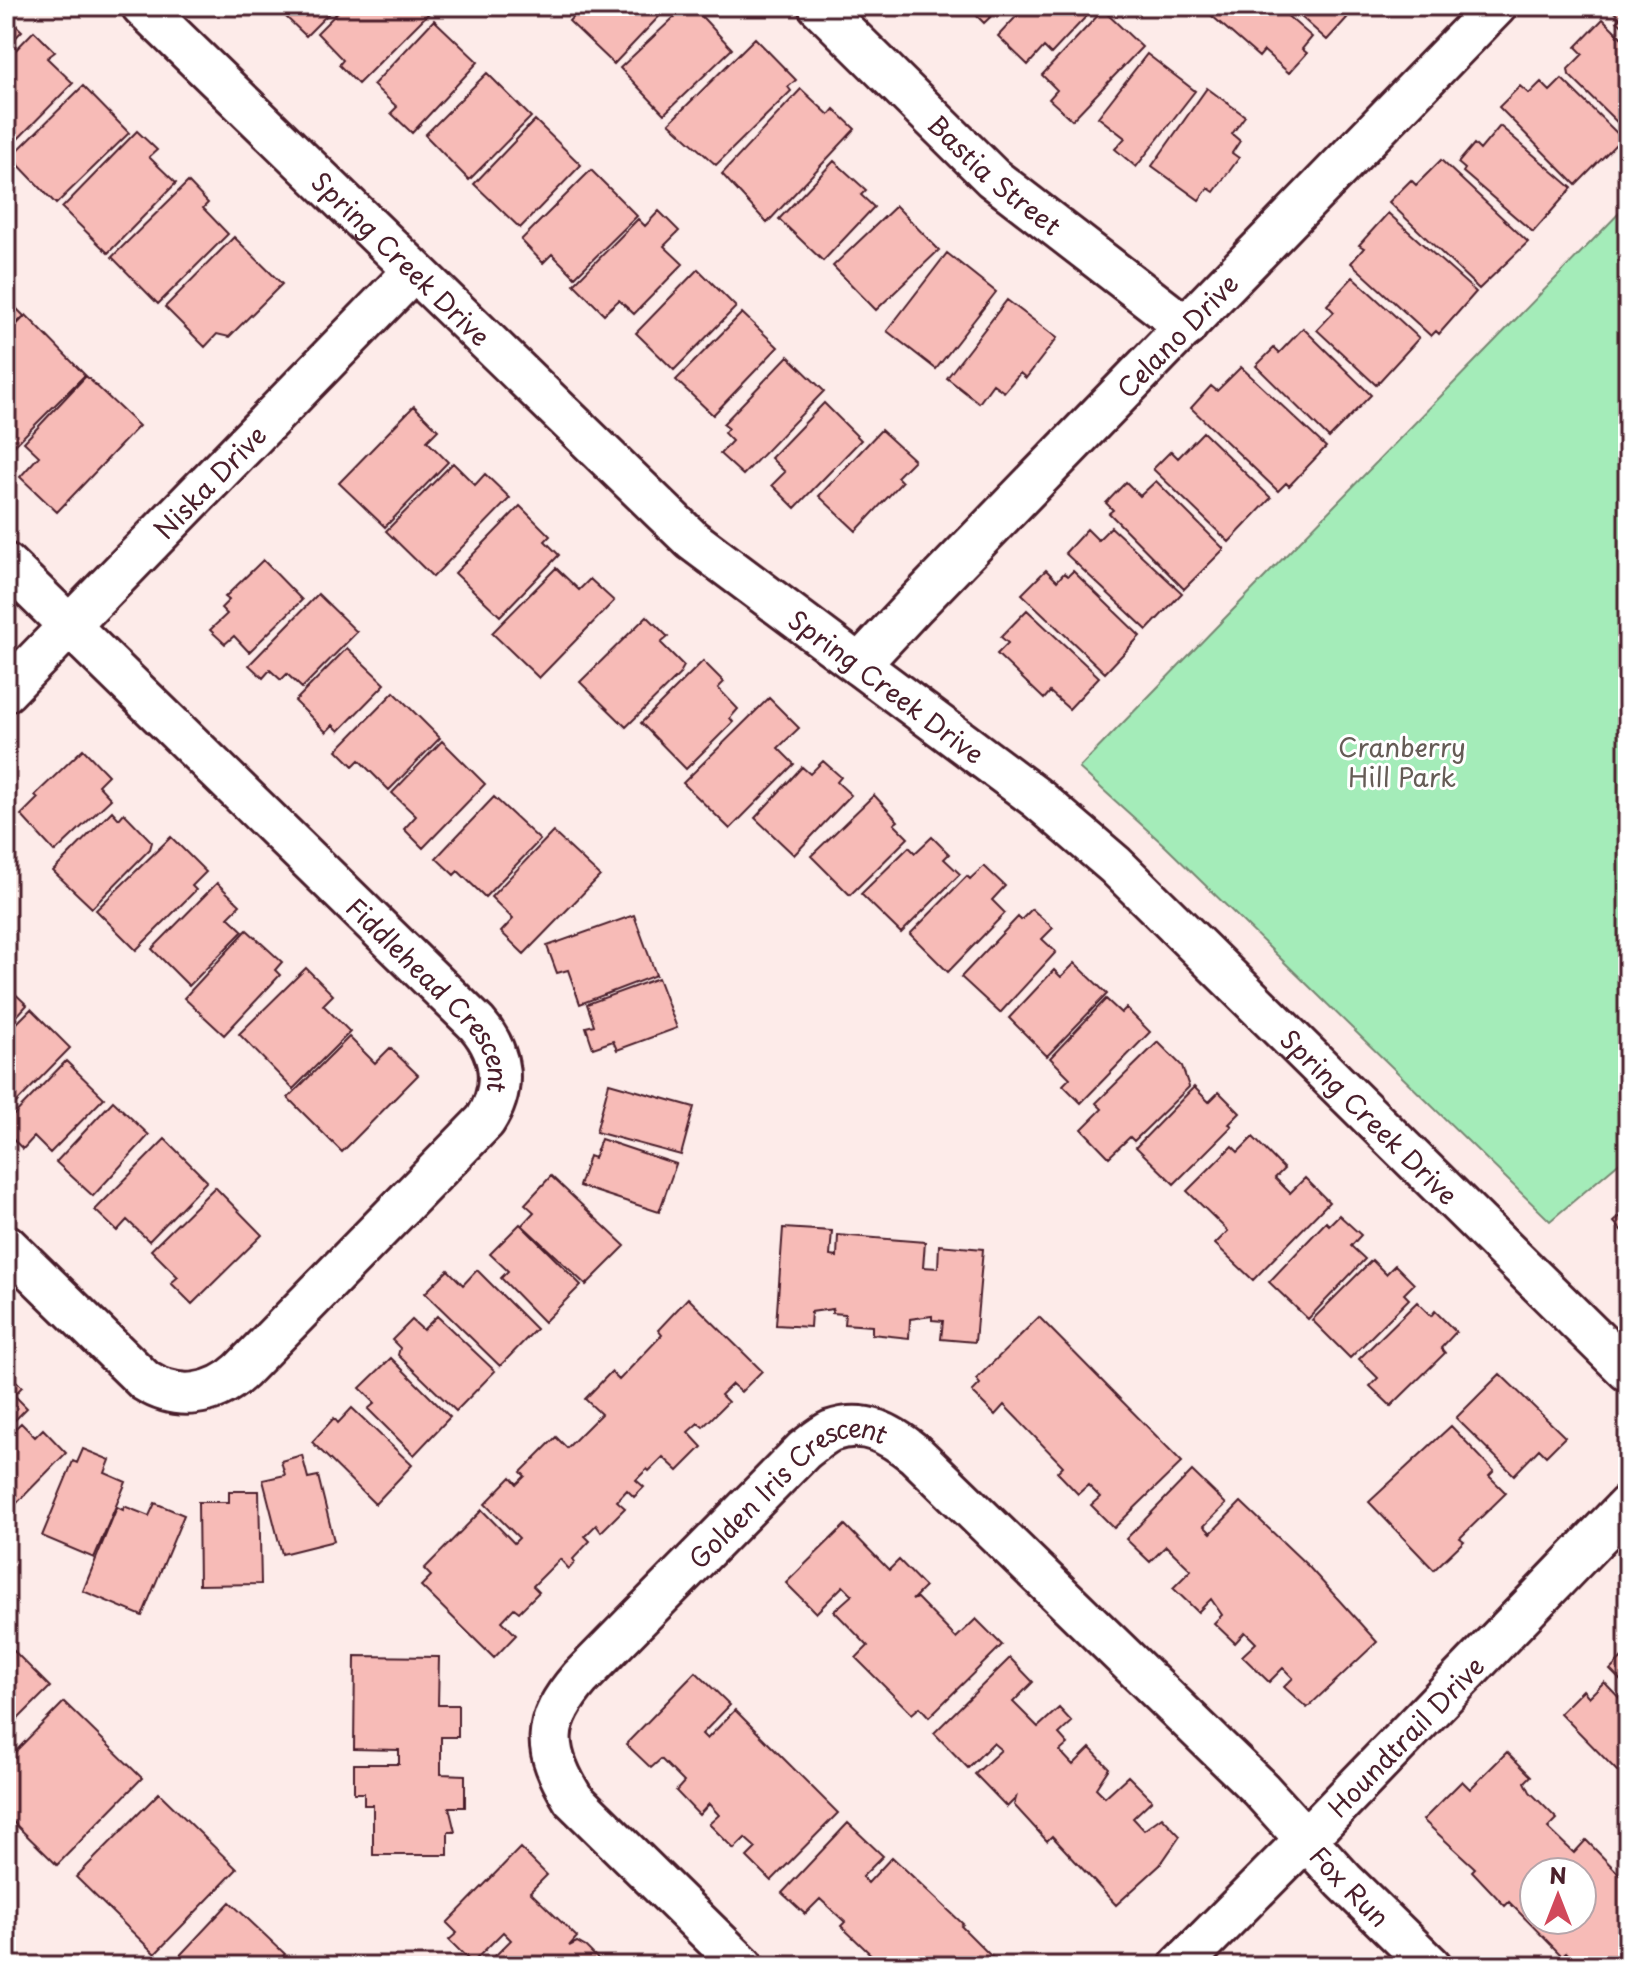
<svg xmlns="http://www.w3.org/2000/svg" width="1634" height="1972" font-family="'Playpen Sans',sans-serif">
  <style>
    .green { fill: #a4ecb9; stroke: #778672; stroke-width: 2 }
    .building { fill: #f7bbb7; stroke: #4a1f2b; stroke-width: 2; fill-rule: evenodd }
    .lines { fill: none; stroke-linecap: round; stroke-linejoin: round }
    .street-casing { stroke: #4a1f2b; stroke-width: 46 }
    .street { stroke: #fff; stroke-width: 40 }
    .labels { text-anchor: middle; dominant-baseline: central; stroke-width: 6; stroke-linejoin: round; paint-order: stroke }
    .street-label { font-size: 26px; fill: #4a1f2b; stroke: #fff }
    .park-label { font-size: 26px; fill: #655c56; stroke: #fff }
  </style>
  <rect width="100%" height="100%" fill="#fdebe9"/>
  <filter id="ink" filterUnits="userSpaceOnUse"><feTurbulence type="fractalNoise" baseFrequency=".0125" numOctaves="2"/><feDisplacementMap in="SourceGraphic" scale="16" xChannelSelector="R" yChannelSelector="G"/><feConvolveMatrix kernelMatrix="1 2 1 2 8 2 1 2 1" color-interpolation-filters="sRGB"/></filter>
  <g filter="url(#ink)">
    <!-- green -->
    <path class="green" d="M1628 204V1155L1550 1221 1164 845 1079 768Z"/>
    <!-- building -->
    <path class="building" d="M6 6H18L7 17 22 31 6 48Z
      M289 6H336L306 36 285 16 292 9Z
      M344 6H428L432 10 358 84 339 65 343 60 317 33Z
      M582 6H669L614 64 569 21Z
      M686 6H692L732 49 664 114 620 68Z
      M967 6H1015L1008 13 1002 6 984 23Z
      M1026 6H1096L1051 54 1044 47 1028 65 998 36Z
      M1218 6H1276L1312 37 1302 49 1307 53 1289 73 1264 51 1259 57 1211 15Z
      M1289 6H1343L1339 10 1347 18 1327 40Z
      M1615 6H1628V31L1617 21 1620 18 1612 10Z
      M1103 10 1142 47 1072 120 1049 99 1057 90 1042 75Z
      M1603 19 1628 44V125L1624 129 1569 75 1568 69 1583 54 1576 47Z
      M434 20 478 62 412 133 391 113 397 107 373 85Z
      M34 31 55 52 47 58 73 83 6 151V60Z
      M755 38 796 80 788 87 791 91 716 165 669 123Z
      M1147 54 1195 91 1136 167 1115 149 1125 138 1098 117Z
      M487 73 531 117 469 180 425 135Z
      M1562 79 1622 138 1576 185 1499 107 1520 86 1529 94 1541 82 1550 91Z
      M83 86 129 133 56 204 11 157Z
      M1207 88 1245 116 1232 134 1240 141 1232 153 1239 158 1214 192 1208 188 1199 200 1152 166Z
      M801 89 829 115 834 109 855 129 767 223 722 174Z
      M535 120 581 165 520 228 474 184Z
      M1500 126 1572 188 1533 232 1463 172 1465 169 1458 163 1474 144 1480 150Z
      M137 131 157 150 149 157 176 183 108 253 62 208Z
      M1441 160 1528 242 1479 289 1389 202 1411 180 1416 185Z
      M834 161 866 190 861 195 874 207 823 261 779 219Z
      M591 170 637 216 575 277 552 254 543 263 521 240Z
      M188 182 208 203 203 208 228 234 158 304 112 257Z
      M896 206 939 250 876 310 833 266Z
      M659 211 679 231 664 246 683 264 634 314 619 300 604 314 574 284 638 219 645 226Z
      M1388 213 1476 292 1439 334 1436 331 1431 336 1351 263 1364 248 1359 245Z
      M234 237 282 284 229 337 217 334 205 347 165 307Z
      M947 253 996 292 936 369 887 331Z
      M698 269 736 307 674 370 636 333Z
      M1353 277 1419 338 1376 385 1317 330 1334 312 1327 305Z
      M6 298 24 316 6 334Z
      M1007 300 1057 338 1026 378 1020 373 1004 392 993 384 979 403 947 378Z
      M742 313 778 347 713 415 676 380Z
      M26 315 85 375 6 454V336Z
      M1303 328 1371 395 1329 438 1256 366 1274 348 1279 353Z
      M788 356 824 391 743 475 720 454 732 441 724 433 728 428 723 424Z
      M1241 367 1326 447 1289 486 1286 483 1278 491 1191 408 1211 386 1217 391Z
      M86 376 139 426 57 512 20 477 39 456 24 442Z
      M824 403 861 440 795 508 772 485 785 472 771 458Z
      M414 406 438 430 427 441 448 462 385 527 339 483Z
      M881 430 914 460 897 477 902 482 856 531 819 496Z
      M1203 432 1271 498 1229 542 1153 469 1171 451 1178 458Z
      M453 463 475 485 485 474 510 498 433 577 386 531Z
      M1156 481 1224 549 1184 589 1109 513 1113 510 1106 503 1126 482 1140 496Z
      M520 506 550 536 545 541 559 555 500 616 455 573Z
      M1111 527 1182 593 1147 630 1065 553 1087 529 1098 540Z
      M263 560 302 600 249 652 234 636 225 644 210 630 227 614 221 608 229 600 225 597Z
      M556 568 579 590 590 579 614 601 539 678 492 633Z
      M1046 570 1057 581 1064 573 1068 576 1073 571 1140 636 1105 673 1022 594Z
      M318 594 357 632 302 688 287 674 281 680 270 670 263 678 249 665Z
      M1027 610 1099 677 1069 709 1050 692 1044 699 997 654 1008 643 1001 637Z
      M647 616 668 637 661 643 684 666 679 675 626 727 580 682Z
      M347 648 385 684 339 731 333 725 326 732 295 701Z
      M703 661 724 682 718 688 738 709 730 718 733 722 686 769 641 723Z
      M394 692 440 738 389 790 359 760 353 766 337 750Z
      M769 698 799 728 778 748 794 764 730 829 683 783Z
      M442 741 485 784 423 848 404 829 416 816 392 793Z
      M83 749 108 775 98 785 111 799 55 852 21 815 38 798 35 795Z
      M823 761 841 777 837 782 851 795 794 855 755 818 802 767 810 774Z
      M874 795 898 821 894 824 908 838 850 895 811 856Z
      M494 797 540 840 485 897 458 871 454 875 436 858Z
      M112 811 119 819 124 813 152 842 150 849 92 908 53 871Z
      M553 832 600 876 524 954 501 932 513 919 491 897Z
      M171 837 206 872 192 886 196 890 136 950 96 910Z
      M932 837 949 854 944 859 960 874 901 933 861 894 909 847 915 853Z
      M984 866 1005 886 992 900 1005 913 948 972 910 934 967 876 970 879Z
      M217 883 240 905 228 917 243 931 189 986 152 949Z
      M1032 909 1053 928 1042 939 1056 952 1000 1013 961 977 1018 917 1021 920Z
      M634 915 656 975 580 1004 568 970 557 973 547 946Z
      M247 930 282 962 275 970 280 975 224 1035 184 998Z
      M1075 963 1107 994 1047 1056 1009 1018 1054 970 1061 977Z
      M306 968 333 995 323 1005 350 1032 293 1089 239 1034Z
      M658 978 677 1028 617 1050 613 1041 593 1048 586 1027 594 1025 587 1004Z
      M6 985 27 1005 6 1028Z
      M1106 999 1121 1013 1126 1008 1150 1032 1081 1103 1063 1085 1070 1078 1050 1058Z
      M31 1009 70 1048 11 1108 6 1103V1034Z
      M349 1037 375 1063 390 1048 418 1075 342 1152 288 1098Z
      M1158 1042 1182 1066 1189 1087 1134 1141 1130 1137 1109 1157 1082 1129 1102 1109 1096 1103Z
      M66 1061 104 1098 50 1153 34 1137 23 1149 6 1133V1123Z
      M609 1083 694 1107 681 1155 596 1132Z
      M1194 1087 1209 1102 1219 1092 1240 1113 1229 1124 1232 1126 1174 1184 1136 1147Z
      M113 1101 149 1135 93 1196 56 1162Z
      M1253 1137 1284 1169 1275 1178 1290 1193 1305 1178 1329 1202 1253 1280 1215 1244 1228 1231 1187 1191 1232 1146 1238 1152Z
      M165 1139 207 1181 149 1241 127 1220 117 1231 95 1210Z
      M601 1139 676 1164 659 1212 579 1186 589 1156 594 1158Z
      M551 1176 625 1246 586 1285 522 1225 534 1212 525 1204Z
      M215 1187 262 1235 192 1304 171 1283 178 1277 151 1250Z
      M1628 1209V1238L1614 1222Z
      M1339 1215 1361 1235 1351 1246 1365 1259 1308 1319 1269 1282 1326 1222 1329 1225Z
      M520 1224 581 1285 544 1322 501 1278 508 1271 490 1254Z
      M783 1228 832 1231 830 1256 837 1257 838 1235 925 1242 923 1267 938 1268 939 1245 983 1249 975 1342 941 1339 943 1321 932 1320V1316L910 1319 909 1338 872 1334V1326L844 1324 845 1314 832 1313 833 1309 811 1312 810 1327 776 1325Z
      M1372 1260 1386 1274 1395 1265 1414 1284 1404 1294 1409 1299 1350 1358 1312 1320Z
      M448 1270 463 1285 477 1270 536 1329 500 1366 425 1293Z
      M688 1298 762 1371 741 1392 732 1384 721 1395 728 1402 703 1427 698 1423 688 1432 702 1447 678 1471 663 1457 649 1471 647 1469 636 1480 644 1487 634 1497 627 1490 617 1501 625 1508 601 1532 596 1525 585 1536 590 1541 573 1559 575 1562 569 1569 560 1559 533 1586 539 1592 519 1612 514 1608 502 1621 516 1635 494 1658 421 1586 431 1576 424 1569 482 1510 514 1543 519 1538 485 1504 511 1477 517 1484 525 1476 521 1472 556 1437 567 1448 601 1414 585 1399 611 1372 619 1380 662 1335 658 1330Z
      M1417 1302 1431 1316 1435 1311 1456 1332 1441 1348 1445 1353 1391 1406 1370 1386 1378 1378 1359 1359Z
      M437 1316 495 1371 456 1411 398 1355 400 1348 392 1340 412 1320 423 1330Z
      M1039 1317 1182 1462 1114 1528 1091 1505 1100 1497 1088 1485 1078 1494 1057 1472 1063 1466 1004 1405 995 1415 972 1392 980 1384 976 1379Z
      M391 1358 450 1417 414 1455 368 1409 375 1403 360 1388Z
      M6 1371 22 1387 14 1395 27 1408 6 1429Z
      M1500 1374 1565 1437 1546 1456 1539 1449 1514 1475 1456 1418Z
      M352 1408 412 1465 375 1504 312 1442 334 1418 338 1423Z
      M21 1423 35 1437 43 1429 66 1453 6 1514V1437Z
      M1451 1426 1494 1471 1489 1476 1506 1493 1460 1538 1464 1541 1434 1570 1369 1502Z
      M83 1449 110 1460 105 1473 126 1482 94 1558 42 1536 73 1461 77 1463Z
      M302 1455 308 1478 318 1476 334 1541 282 1554 263 1480 285 1475 281 1461Z
      M1192 1471 1226 1504 1204 1526 1211 1533 1241 1502 1308 1566 1377 1642 1307 1708 1284 1687 1293 1678 1283 1668 1269 1682 1242 1656 1256 1643 1245 1632 1235 1643 1214 1623 1222 1615 1211 1599 1198 1612 1173 1588 1191 1570 1166 1546 1150 1562 1126 1539Z
      M229 1491H259L261 1584 199 1585 198 1502H229Z
      M155 1503 184 1515 142 1616 83 1591 117 1507 123 1510 124 1506 149 1516Z
      M845 1525 889 1570 899 1560 925 1587 912 1600 917 1598 956 1638 976 1619 1002 1645 929 1717 920 1707 912 1714 856 1658 868 1646 834 1611 852 1595 843 1586 816 1613 786 1583Z
      M6 1643 50 1687 6 1731Z
      M1628 1652V1688L1610 1670Z
      M355 1656 439 1657 438 1705H458V1737H441V1774L465 1775V1807H449L455 1832H448V1855H373V1805H364V1793H354V1764H399V1750L354 1749Z
      M1010 1658 1033 1682 1013 1702 1038 1727 1059 1708 1072 1722 1059 1734 1068 1744 1060 1751 1073 1765 1090 1748 1109 1768 1096 1788 1105 1797 1128 1776 1152 1800 1133 1818 1144 1830 1162 1817 1180 1836 1160 1865 1116 1905 1052 1836 1047 1841 1014 1805 1016 1798 1007 1807 975 1774 1001 1750 993 1743 968 1768 934 1733Z
      M696 1672 730 1705 702 1734 707 1739 735 1710 838 1813 771 1881 747 1857 756 1848 745 1838 734 1849 709 1824 719 1815 709 1804 699 1815 676 1791 684 1782 661 1759 651 1768 626 1744Z
      M1604 1682 1628 1707V1768L1621 1775 1560 1713 1583 1690 1589 1697Z
      M64 1702 142 1778 57 1865 6 1815V1761Z
      M1507 1752 1531 1776 1525 1782 1530 1792 1557 1819 1548 1828 1574 1853 1586 1840 1628 1883V1966H1580L1566 1952 1562 1956 1509 1902 1505 1906 1472 1871 1475 1868 1423 1820 1462 1781 1470 1789ZM1534 1872H1582V1920H1534Z
      M159 1793 237 1869 155 1954 76 1877Z
      M848 1823 883 1856 862 1877 868 1883 892 1857 963 1924 961 1926 1001 1966H883L841 1926 845 1922 820 1899 805 1914 782 1893Z
      M520 1848 547 1875 530 1892 577 1937 569 1946 577 1942 586 1947 605 1966H485L511 1940 503 1932 472 1963 449 1940 457 1933 447 1923Z
      M230 1902 285 1954 274 1966H170Z"/>
    <g class="lines">
      <defs>
        <g id="street">
          <path id="s1" d="M142 6 692 540 1038 799 1115 865 1628 1371"/>
          <path id="s2" d="M819 6 993 178 1186 327"/>
          <path id="s3" d="M6 564 477 1024C502 1053 507 1087 485 1121L241 1371C213 1397 177 1401 145 1381L6 1245"/>
          <path id="s4" d="M859 665 914 606 1496 6"/>
          <path id="s5" d="M6 691 414 271"/>
          <path id="s6" d="M743 1966 573 1799C543 1750 541 1723 580 1678L804 1450C812 1444 822 1435 831 1431 865 1419 890 1434 915 1454L1260 1789 1344 1881 1431 1966"/>
          <path id="s7" d="M1180 1966 1306 1839 1628 1505"/>
        </g>
      </defs>
      <!-- street casing -->
      <use href="#street" class="street-casing"/>
      <!-- street -->
      <use href="#street" class="street"/>
    </g>
  </g>
  <g class="labels">
    <!-- street labels -->
    <g class="street-label">
      <text stroke="none"><textPath href="#s2" startOffset="244">Bastia Street</textPath></text>
      <text stroke="none"><textPath href="#s1" startOffset="362">Spring Creek Drive</textPath></text>
      <text stroke="none"><textPath href="#s4" startOffset="458">Celano Drive</textPath></text>
      <text stroke="none"><textPath href="#s5" startOffset="292">Niska Drive</textPath></text>
      <text stroke="none"><textPath href="#s1" startOffset="1010">Spring Creek Drive</textPath></text>
      <text stroke="none"><textPath href="#s3" startOffset="608">Fiddlehead Crescent</textPath></text>
      <text stroke="none"><textPath href="#s1" startOffset="1658">Spring Creek Drive</textPath></text>
      <text stroke="none"><textPath href="#s6" startOffset="658">Golden Iris Crescent</textPath></text>
      <text stroke="none"><textPath href="#s7" startOffset="322">Houndtrail Drive</textPath></text>
      <text stroke="none"><textPath href="#s6" startOffset="1430">Fox Run</textPath></text>
    </g>
    <!-- park labels -->
    <g class="park-label">
      <text x="1402" y="746">Cranberry<tspan x="1402" dy="30">Hill Park</tspan></text>
    </g>
  </g>
  <!-- margin -->
  <rect width="1634" height="1972" fill="none" stroke="#fff" stroke-width="32"/>
  <rect x="16" y="16" width="1602" height="1940" fill="none" stroke="#4a1f2b" stroke-width="3" filter="url(#ink)"/>
  <!-- north arrow -->
  <g transform="translate(1558 1896)"><circle r="38" fill="#ffffff" stroke="#b7a5aa" stroke-width="2"/>
  <path d="M0-6L14 30L0 20L-14 30Z" fill="#d1495b"/>
  <text y="-12" font-size="22" font-weight="bold" text-anchor="middle" fill="#4a1f2b">N</text>
  </g>
</svg>
